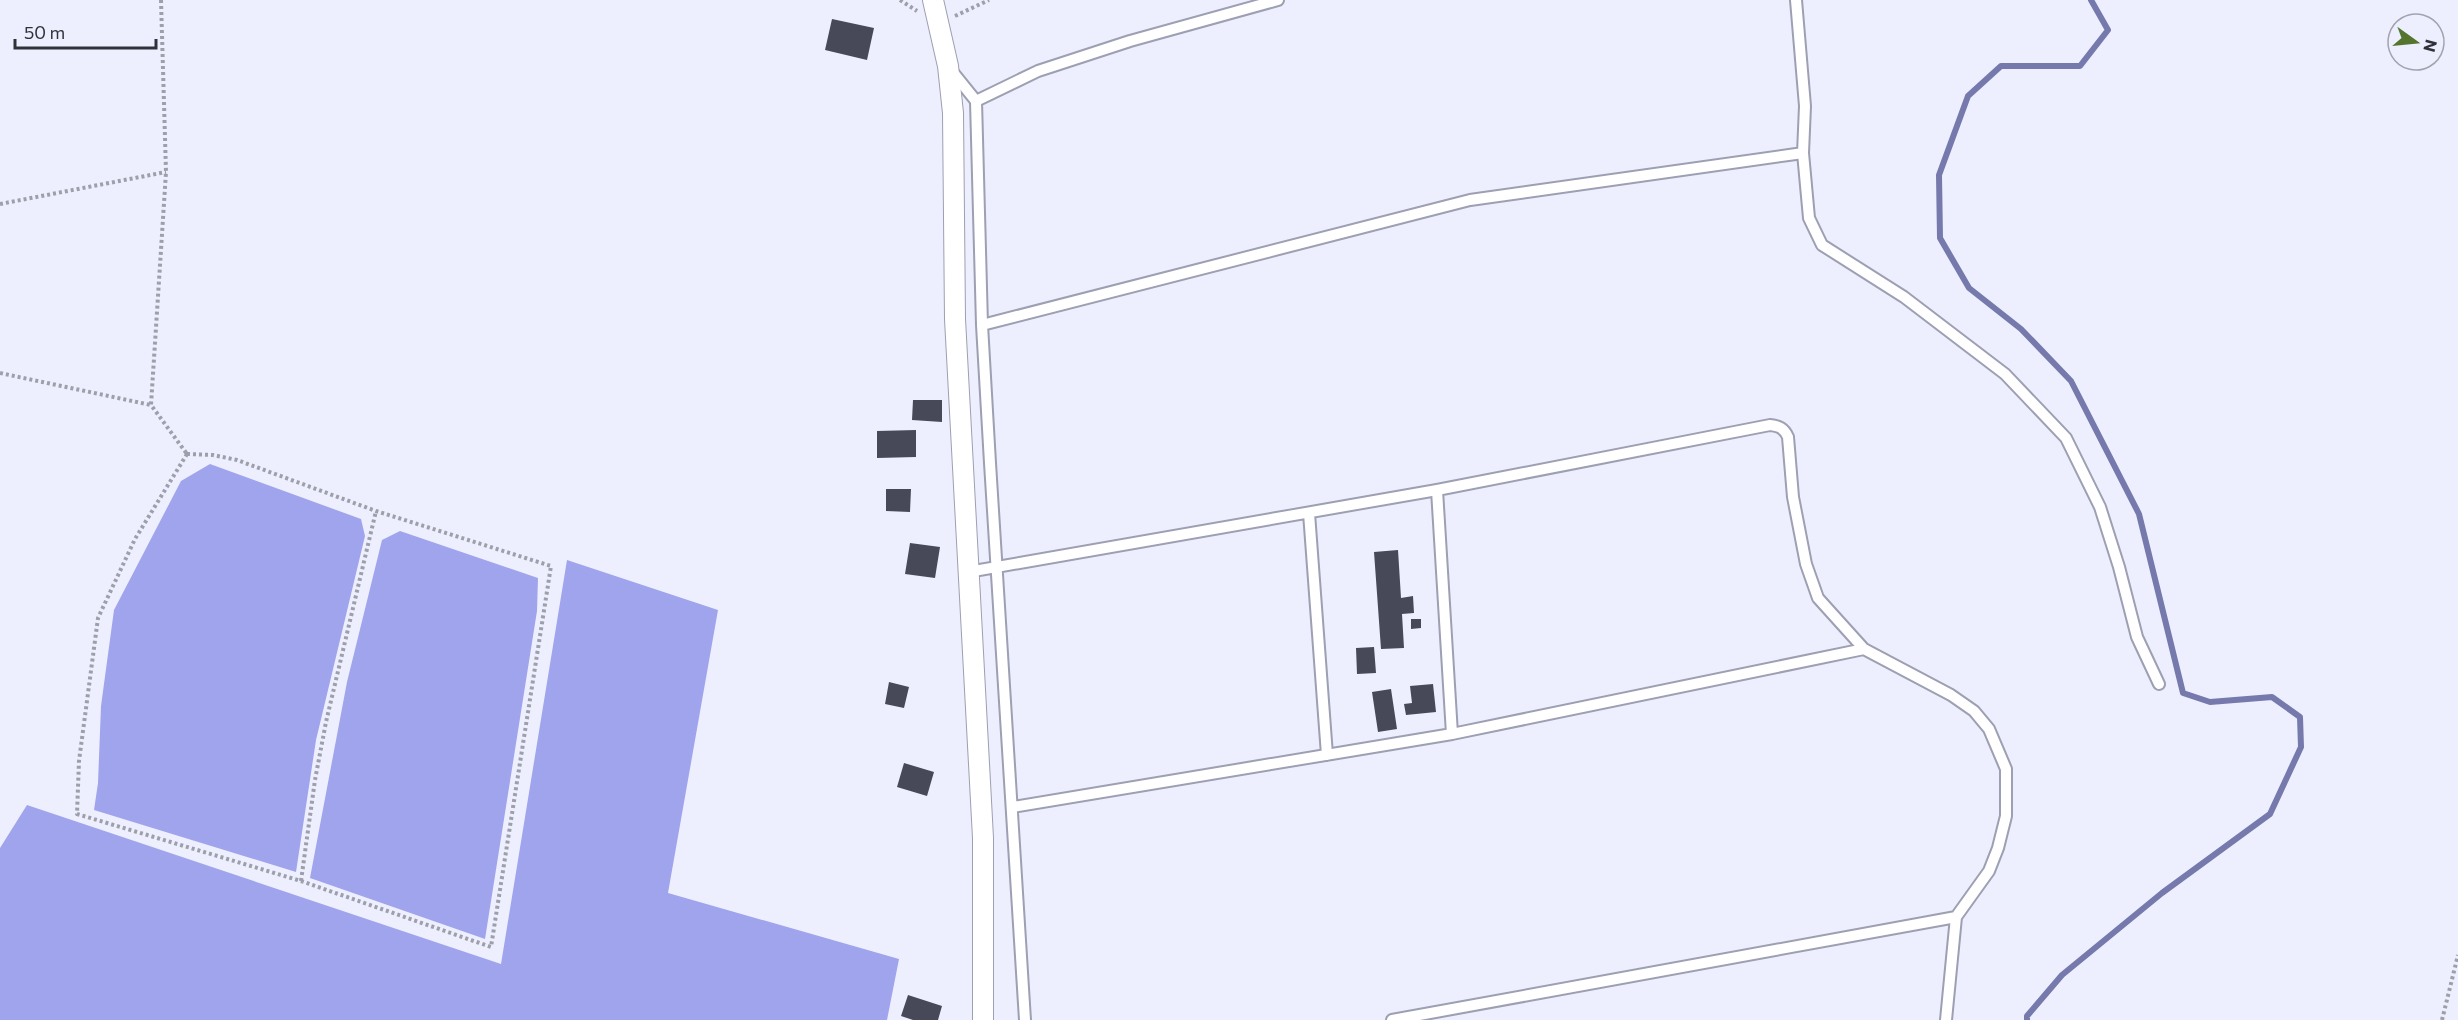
<svg xmlns="http://www.w3.org/2000/svg" width="2458" height="1020" font-family="Commissioner,sans-serif">
  <style>
    .forest { fill: #9fa4ec }
    .lines { fill: none; stroke-linecap: round; stroke-linejoin: round }
    .stream { stroke: #7679ac; stroke-width: 6 }
    .building { fill: #474959 }
    .service-casing { stroke: #9d9fb2; stroke-width: 14 }
    .minor-casing { stroke: #9d9fb2; stroke-width: 22 }
    .path { stroke: #9d9faa; stroke-width: 4; stroke-dasharray: 3 3; stroke-linecap: butt }
    .service { stroke: #fff; stroke-width: 10 }
    .minor { stroke: #fff; stroke-width: 20 }
  </style>
  <rect width="100%" height="100%" fill="#edeffe"/>
  <!-- forest -->
  <path class="forest" d="M210 464 361 519 365 536 316 740 296 872 94 810 98 783 101 706 114 610 181 481Z
    M400 531 538 578 537 611 485 939 310 878 347 682 382 540Z
    M567 560 718 610 668 893 899 959 887 1020H0V848L27 805 501 964Z"/>
  <g class="lines">
    <!-- stream -->
    <path class="stream" d="M2027 1020V1016L2062 975 2162 893 2270 814 2301 747 2300 717 2272 697 2210 702 2183 693 2139 514 2071 381 2021 329 1969 288 1940 238 1939 175 1968 96 2001 66H2080L2108 30 2091 0"/>
  </g>
  <!-- building -->
  <path class="building" d="M832 19 874 28 867 60 825 50Z
    M913 400H942V422L912 420Z
    M916 430V457L877 458V431Z
    M886 489H911L910 512 886 511Z
    M910 543 940 547 935 578 905 574Z
    M1398 550 1401 598 1413 596 1414 613 1402 614 1404 648 1381 649 1374 552Z
    M1411 619H1421V628L1411 629Z
    M1374 647 1376 673 1357 674 1356 648Z
    M889 682 909 687 904 708 885 704Z
    M1433 684 1436 712 1406 715 1404 704 1412 703 1410 686Z
    M1391 689 1397 729 1378 732 1372 692Z
    M904 763 934 772 927 796 897 787Z
    M908 995 942 1006 938 1020H913L901 1016Z"/>
  <g class="lines">
    <defs>
      <path id="service" d="M1796 0 1805 106 1803 153 1809 218 1822 245 1904 297 2005 374 2066 438 2100 507 2119 567 2137 637 2159 684
        M951 70 976 101 982 325 990 463 1025 1020
        M976 101 1038 71 1130 41 1278 0
        M982 325 1470 200 1803 153
        M1437 490 1452 734
        M1309 513 1327 755
        M968 572 1437 490 1770 425C1779 426 1784 428 1788 437L1793 497 1806 564 1818 598 1864 649 1951 695 1974 711 1989 729 2006 769V816L1998 848 1989 871 1956 917 1946 1020
        M1013 807 1452 734 1864 649
        M1392 1020 1956 917"/>
      <path id="minor" d="M933 0 948 66 953 113 955 319 983 838V1020"/>
    </defs>
    <!-- service casing -->
    <use href="#service" class="service-casing"/>
    <!-- minor casing -->
    <use href="#minor" class="minor-casing"/>
    <!-- path -->
    <path class="path" d="M161 0 166 172 151 405 187 454
      M900 0 917 11
      M955 16 989 0
      M0 204 166 172
      M0 373 151 405
      M187 454 213 455 237 460 376 511 551 566 491 947 301 881 77 814 79 761 98 618 135 539Z
      M301 881 315 780 326 722 376 511
      M2442 1020 2458 955"/>
    <!-- service -->
    <use href="#service" class="service"/>
    <!-- minor -->
    <use href="#minor" class="minor"/>
  </g>
  <!-- north arrow -->
  <g transform="translate(2416 42) rotate(105)"><circle r="28" fill="#edeffe" stroke="#a2a3af" stroke-width="1.5"/>
  <path d="M0-4.5L10 22L0 15L-10 22Z" fill="#53752d"/>
  <text y="-9" font-size="16" font-weight="bold" text-anchor="middle" fill="#313239">N</text>
  </g>
  <!-- scale -->
  <path d="M15 39v9h141v-9" fill="none" stroke="#313239" stroke-width="3"/>
  <text x="24" y="39" font-size="18" fill="#313239" stroke="#edeffe" stroke-width="4.5" paint-order="stroke">50 m</text>
</svg>
